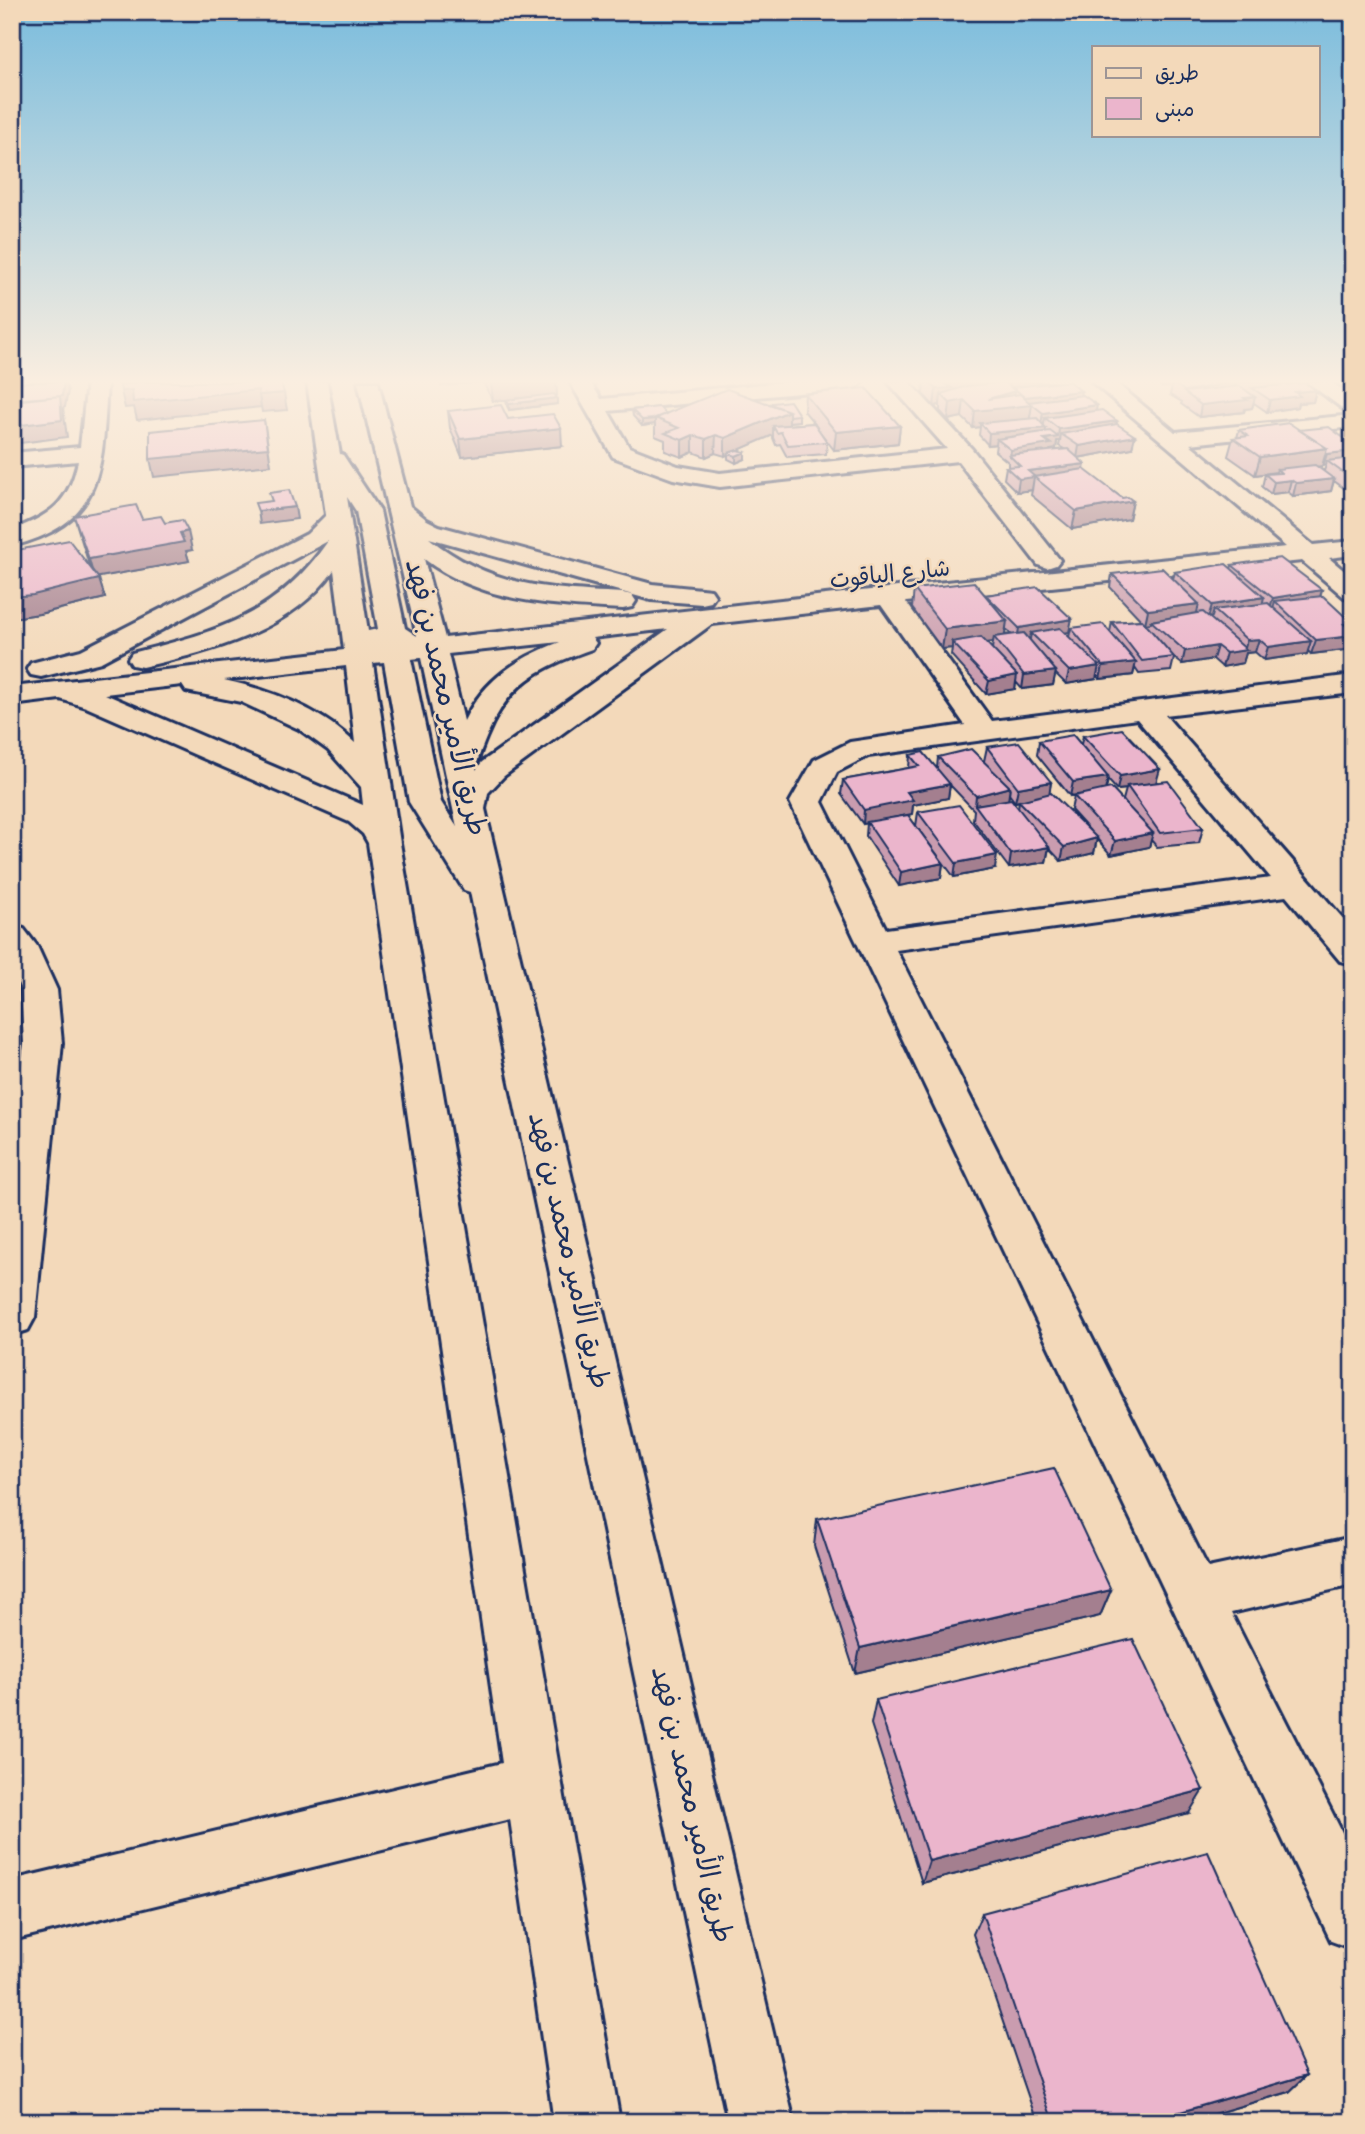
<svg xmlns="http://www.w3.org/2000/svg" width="1365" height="2134" font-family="'Indie Flower','Playpen Sans Arabic',sans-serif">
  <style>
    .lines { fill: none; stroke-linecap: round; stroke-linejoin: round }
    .minor-casing { stroke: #1b2f5e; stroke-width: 6 }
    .minor { fill: #f3d9ba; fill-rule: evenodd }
    .wall { fill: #ca9caf; stroke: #1b2f5e; stroke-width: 2; fill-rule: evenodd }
    .shaded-wall { fill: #a47f8f; stroke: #1b2f5e; stroke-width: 2 }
    .building { fill: #ebb5cc; stroke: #1b2f5e; stroke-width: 2 }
    .labels { text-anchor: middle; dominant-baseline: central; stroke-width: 5; stroke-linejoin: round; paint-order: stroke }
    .far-street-label { font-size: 23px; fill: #1b2f5e; stroke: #f3d9ba }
    .street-label { font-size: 28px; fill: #1b2f5e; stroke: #f3d9ba }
  </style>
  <rect width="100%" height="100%" fill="#f3d9ba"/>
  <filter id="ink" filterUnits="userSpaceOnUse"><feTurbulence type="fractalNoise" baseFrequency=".0143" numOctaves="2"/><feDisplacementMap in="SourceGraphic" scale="14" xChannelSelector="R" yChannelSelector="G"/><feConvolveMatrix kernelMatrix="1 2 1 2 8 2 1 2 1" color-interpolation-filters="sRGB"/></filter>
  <g filter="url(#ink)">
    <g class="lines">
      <defs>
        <path id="minor" d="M87 382H107C102 464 107 523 12 546V530C51 515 69 503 78 461L12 467V453L80 447Z
          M307 382H327L340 454 343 455 380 511 405 628 417 636 358 382H378L410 506 427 520 439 526 652 584 711 590 715 596 711 602 702 604 651 600 429 538C490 587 548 589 623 593L632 595 636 601 632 607 623 609C553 605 482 603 424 559L445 638 888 588 1286 547 1092 382H1115L1175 432 1353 415V427L1190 444 1313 545 1353 541V555L1329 558 1353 578V599L1344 597 1302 561 906 602 992 721 1353 675V693L1165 715 1353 930V964L1340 961 1286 896 896 950 1208 1568 1353 1537V1585L1231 1613 1353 1854V1949L1331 1941 790 802 814 760 850 742 965 725 881 605 712 624 504 776 488 793 485 809 794 2122H728L470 892 464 890 409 802 384 662 373 663 400 843 620 2122H554L510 1819 12 1940V1880L502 1763 368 843 363 834 349 822 86 707 60 699 12 705V687L344 650 334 570C290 632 212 651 142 667L132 665 128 659 132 653C217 632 276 616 328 541L101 662 41 677 31 675 27 669 31 663 81 650 307 534 326 515ZM347 497 356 511 378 629 368 631ZM668 629 482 762 476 770C477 759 482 748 486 738 508 683 538 668 592 649L596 643 592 638ZM560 642C518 658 484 679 464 721L448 654ZM421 658 453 809 457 827 441 802 411 659ZM346 666 355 743C320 709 271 690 224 680ZM182 685 186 691 241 702 299 729 328 750 361 787 363 805 105 694ZM1137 719 1271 878 886 929 822 802 837 772 868 756Z
          M570 382H590L601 399 786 382H862L859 386 852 388 608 411 629 447 678 466 720 473 947 449 888 382H909L972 449 1060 560 1056 565 1047 568 1038 565 958 461 720 487 673 479 613 457Z
          M1307 382H1331L1353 397V413L1346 411Z
          M12 926 24 929 37 946 57 990 62 1043 35 1317 28 1330 12 1335V1137L24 1043 21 990 12 969Z"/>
      </defs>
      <!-- minor casing -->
      <use href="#minor" class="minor-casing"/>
      <!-- minor -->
      <use href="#minor" class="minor"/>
    </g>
    <!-- wall -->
    <path class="wall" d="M483 382H556L557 395H555L557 404 509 410 507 406 506 400 521 399 493 401Z
      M924 382H1070L1080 395 1096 411 1117 421 1116 424 1132 448 1078 458 1084 470 1122 498 1133 501 1129 519 1072 529 1031 495 1032 490 1017 492 1004 479 1006 467H1008V462L995 451 996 444 988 445 979 435 980 427 973 428 962 417 948 420 940 411V405L934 406 923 394ZM1057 441H1060L1059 446 1064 449 1050 451V450L1056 449Z
      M1156 382H1235L1234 387H1236L1237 382H1299V383L1316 390 1313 402 1298 403 1297 407 1267 412 1254 403 1252 408 1245 409 1244 412 1199 417 1181 404 1182 402 1170 395 1172 386 1162 387Z
      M805 394 900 426 898 443 834 450 817 428 827 442 826 454 787 457 780 444 776 445 773 438V435L738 450 745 459 736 463 728 459V454L725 456 715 453 706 457 693 452 682 457 665 451V440L655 436V424L642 426 633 416 632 410 666 414 771 404 772 403 799 415V421L789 422V425L814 423 804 411Z
      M448 411 508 419 562 446 462 457 450 428Z
      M1353 428V495L1334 481 1331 491 1293 496 1288 492 1271 494 1262 487 1265 474 1276 473V472L1255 475 1228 456 1233 438H1237L1239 430H1299L1342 437 1344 429ZM1322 465H1326L1324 471 1317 466H1322Z
      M74 516 142 519 165 523 192 550 186 551 189 561 98 577 105 598 39 614 12 618V625V551L90 568Z
      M1232 565 1320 597 1352 623 1350 630 1353 632 1352 649 1311 654 1308 651 1307 654 1264 660 1255 652 1246 653 1243 663 1222 667 1213 659 1182 664 1174 658 1171 671 1139 674 1135 668 1133 675 1100 679 1097 675 1096 679 1066 684 1055 673 1053 685 1022 689 1016 682 1015 689 986 694 951 655 952 648 942 649 912 608 914 589 986 597V595L1069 632 1065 633 1069 637 1071 628 1110 632 1112 622 1141 620 1110 587 1112 574 1173 579 1175 572 1231 569ZM1005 629 1011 634 1004 635ZM993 642 992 649 986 643Z
      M1083 736 1157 782 1203 828 1199 843 1157 847 1151 840 1149 847 1111 855 1097 839 1094 853 1061 861 1049 848 1046 862 1009 868 973 820 974 810 950 785 948 798 913 805 912 814 908 815 943 863 941 878 899 886 866 836 867 823 863 824 841 794 843 780 909 768 910 755 937 768 938 757 984 761 987 747 1051 782 1049 794 1090 831 1071 810 1074 796H1070L1037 755 1039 741 1081 744ZM1108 780 1117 790 1126 789 1123 800 1128 807 1106 789ZM1009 794 1015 802 1019 801 1018 808 1008 800Z
      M918 812 995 869 954 877 916 826Z
      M817 1519 1111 1590 1100 1616 855 1673 814 1546Z
      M876 1700 1189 1813 922 1883 871 1724Z
      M982 1913 1307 2075 1289 2092 1186 2122H1037L973 1934Z"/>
    <!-- shaded-wall -->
    <path class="shaded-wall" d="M65 382 68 391 65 407 63 408 67 437 12 444V400Z
      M441 382H483L441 386Z
      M491 382H556L557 395 493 401Z
      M941 382H1001L999 394 964 400 962 417 948 420 950 403 941 394 940 405 934 406 936 389Z
      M1010 382H1063L1013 387 1012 392 1015 391 1013 407 1024 397 1081 391 1079 402H1029L1032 405 1029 423H980V427L973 428 975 411 988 399 1009 393Z
      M1163 382H1206L1172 383V386L1162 387Z
      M1235 382 1233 393H1185V391Z
      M132 390H258L261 407 137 420 134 407 125 408 121 391Z
      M1316 390 1313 402 1298 403 1297 407 1267 412 1270 400 1295 392Z
      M284 393 287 410 262 412 259 395Z
      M1255 397 1252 408 1245 409 1244 412 1199 417 1201 405Z
      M557 398V404L509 410V404Z
      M1097 405 1095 417 1045 418 1044 424H1041L1043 413Z
      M789 411V428L773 426V435L725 456V438Z
      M655 419V424L642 426V420Z
      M264 420 271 465 154 477 150 459Z
      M1117 421 1114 433 1061 434 1060 441H1057L1056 449 1050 450 1049 456H1010L1011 450 997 439 996 444 988 445 989 433 1046 428 1045 439 1058 437 1059 429Z
      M900 426 898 443 834 450 836 432Z
      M561 428 562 446 462 457 460 439Z
      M693 435V452L682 457V440Z
      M716 435 715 453 706 457V439Z
      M1135 436 1132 448 1077 458 1079 446Z
      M1327 448 1322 466 1280 472 1277 469 1276 472 1255 475 1260 457Z
      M1353 451V463L1327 461 1326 465 1323 466 1327 454Z
      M745 452V459L736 463V456Z
      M1085 464 1083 476 1034 477 1032 490 1017 492 1019 479 1028 471Z
      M1334 479 1331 491 1293 496 1296 483Z
      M1291 480 1288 492 1271 494 1274 482Z
      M1133 501 1129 519 1072 529 1076 511Z
      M295 507 297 519 260 524 258 511Z
      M188 531 192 550 186 551 189 561 94 578 89 559Z
      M99 579 105 598 39 614 12 618V625V597Z
      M1322 590 1318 603 1275 601 1273 610 1269 611 1273 598Z
      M1264 597 1261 610H1214L1212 617 1208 618 1212 605Z
      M1199 604 1196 617 1151 621V623L1145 624 1148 610Z
      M1072 619 1069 632 1036 638 1031 633 1030 639 1017 641 1019 628Z
      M1007 621 1004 641 994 637 993 642 957 647 952 642V648L942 649 945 629Z
      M1352 623 1348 636 1344 624Z
      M1353 636 1352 649 1311 654 1316 640Z
      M1259 639 1255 652 1246 653 1243 663 1222 667 1226 653 1244 650 1247 640Z
      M1311 641 1307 654 1264 660 1268 647Z
      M1217 646 1213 659 1182 664 1185 651Z
      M1136 662 1133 675 1100 679 1103 666Z
      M1099 666 1096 679 1066 684 1069 671Z
      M1056 671 1053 685 1022 689 1024 675Z
      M1017 675 1015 689 986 694 989 681Z
      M1160 769 1156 783 1127 786 1126 789 1117 790 1120 776Z
      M1108 777 1105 791 1070 796 1073 782Z
      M1051 782 1049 796 1015 802 1018 788Z
      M950 784 948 798 913 805 912 814 863 824 864 810 907 792Z
      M1010 787 1008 801 975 805 976 796Z
      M1153 833 1149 847 1111 855 1115 841Z
      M1097 838 1094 853 1061 861 1064 847Z
      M1049 847 1046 862 1009 868 1011 854Z
      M997 855 995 869 954 877 956 863Z
      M943 863 941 878 899 886 901 872Z
      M1111 1590 1100 1616 855 1673 860 1648Z
      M1203 1790 1189 1813 922 1883 929 1861Z
      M1307 2075 1289 2092 1186 2122H1146Z"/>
    <!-- building -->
    <path class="building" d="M31 382H64L62 396 12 400V390L14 383Z
      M135 382H281L284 393 259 395 258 390 133 402 132 390 121 391 120 385 135 383Z
      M929 382H950L943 383 952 388 936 389Z
      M1005 382 1015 391 988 399 1020 394 1032 405 975 411 964 400 950 403 941 394 967 386Z
      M1062 382H1070L1081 391 1024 397 1013 387Z
      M1181 382H1235L1185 391 1172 383Z
      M1305 383 1316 390 1295 392 1300 396 1270 400 1252 388Z
      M1240 386 1255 397 1244 398 1247 400 1201 405 1184 392Z
      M866 388 900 426 836 432 805 394Z
      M727 389 789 411 725 438 716 435 706 439 693 435 682 440 665 433 679 428 655 418Z
      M554 394 557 398 509 404 506 400Z
      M1083 395 1097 405 1043 413 1029 402Z
      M60 396 62 420 12 426V401Z
      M790 401 799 415 789 416V411L773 405 772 403Z
      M501 405 508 419 553 414 561 428 460 439 448 411Z
      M659 407 666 414 655 419 642 420 632 410Z
      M1102 410 1117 421 1059 429 1045 418Z
      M1037 418 1046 428 989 433 980 423Z
      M264 420 268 448 150 459V431Z
      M814 423 827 442 788 445 781 432 777 433 773 426Z
      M1289 423 1327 448 1260 457 1233 438 1248 436 1239 430Z
      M1117 424 1135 436 1079 446 1061 434Z
      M1329 427 1353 445V451L1327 454 1326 453 1327 448 1299 430Z
      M1353 428V435L1344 429Z
      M1050 431 1058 437 1044 439 1051 444 1011 450 997 439Z
      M1068 449 1085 464 1028 471 1035 477 1019 479 1006 467 1020 466 1009 455Z
      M737 450 745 452 736 456 728 453Z
      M1353 458V480L1327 461Z
      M1315 465 1334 479 1296 483 1291 480 1274 482 1265 474 1281 473 1277 469Z
      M1084 469 1122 498 1128 497 1133 501 1076 511 1034 477Z
      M289 490 295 507 258 511 255 503 272 501 269 493Z
      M136 505 142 519 161 516 165 523 182 520 188 531 180 533 184 542 89 559 74 516Z
      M69 540 99 579 33 595 12 597V551Z
      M1280 558 1322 590 1273 598 1232 565Z
      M1226 564 1264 597 1212 605 1175 572Z
      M1162 568 1199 604 1148 610 1112 574Z
      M974 582 1007 621 945 629 914 589Z
      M1038 587 1072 619 1019 628 986 595Z
      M1323 596 1352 623 1344 624 1353 632V636L1316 640 1275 601Z
      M1268 603 1311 641 1268 647 1259 639 1247 640 1214 610Z
      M1203 612 1247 650 1226 653 1217 646 1185 651 1151 621Z
      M1142 620 1174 657 1142 661 1112 622Z
      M1103 624 1136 662 1103 666 1071 628Z
      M1060 628 1099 666 1069 671 1031 633Z
      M1024 633 1056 671 1024 675 994 637Z
      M981 637 1017 675 989 681 952 642Z
      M1122 729 1160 769 1120 776 1083 736Z
      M1073 735 1108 777 1073 782 1039 741Z
      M1019 742 1051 782 1018 788 987 747Z
      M971 749 1010 787 976 796 938 757Z
      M923 752 950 784 907 792 913 800 864 810 843 780 919 766 910 755Z
      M1168 781 1203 828 1160 833 1127 786Z
      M1111 788 1153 833 1115 841 1074 796Z
      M1051 793 1097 838 1064 847 1019 801Z
      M1011 799 1049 847 1011 854 975 805Z
      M959 805 997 855 956 863 918 812Z
      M908 815 943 863 901 872 867 822Z
      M1054 1468 1111 1590 860 1648 817 1519Z
      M1133 1639 1203 1790 929 1861 876 1700Z
      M1208 1852 1307 2075 1146 2122H1053L982 1913Z"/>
  </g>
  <!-- sky -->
  <linearGradient id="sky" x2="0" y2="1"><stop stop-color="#7abcdd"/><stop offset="0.56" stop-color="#faeee0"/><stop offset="1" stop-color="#faeee0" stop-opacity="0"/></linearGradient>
  <rect width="1365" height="681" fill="url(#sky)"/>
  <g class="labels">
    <!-- far-street labels -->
    <g class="far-street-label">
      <text transform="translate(890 576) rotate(-6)">شارع الياقوت</text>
    </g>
    <!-- street labels -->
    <g class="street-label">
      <text transform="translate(444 698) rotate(77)">طريق الأمير محمد بن فهد</text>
      <text transform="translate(567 1251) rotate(77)">طريق الأمير محمد بن فهد</text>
      <text transform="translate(690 1805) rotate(77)">طريق الأمير محمد بن فهد</text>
    </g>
  </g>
  <!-- margin -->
  <rect width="1365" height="2134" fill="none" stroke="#f3d9ba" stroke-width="42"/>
  <rect x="21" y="21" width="1323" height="2092" fill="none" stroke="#1b2f5e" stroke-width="2.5" filter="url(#ink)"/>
  <!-- legend -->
  <rect x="1092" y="46" width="228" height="91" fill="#f3d9ba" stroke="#9d9595" stroke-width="2"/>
  <rect x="1106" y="68" width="35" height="10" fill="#f3d9ba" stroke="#9d9595" stroke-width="2"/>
  <text x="1155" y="80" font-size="21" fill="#1b2f5e">طريق</text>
  <rect x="1106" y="98" width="35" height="21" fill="#ebb5cc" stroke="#9d9595" stroke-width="2"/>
  <text x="1155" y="116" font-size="21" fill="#1b2f5e">مبنى</text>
</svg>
